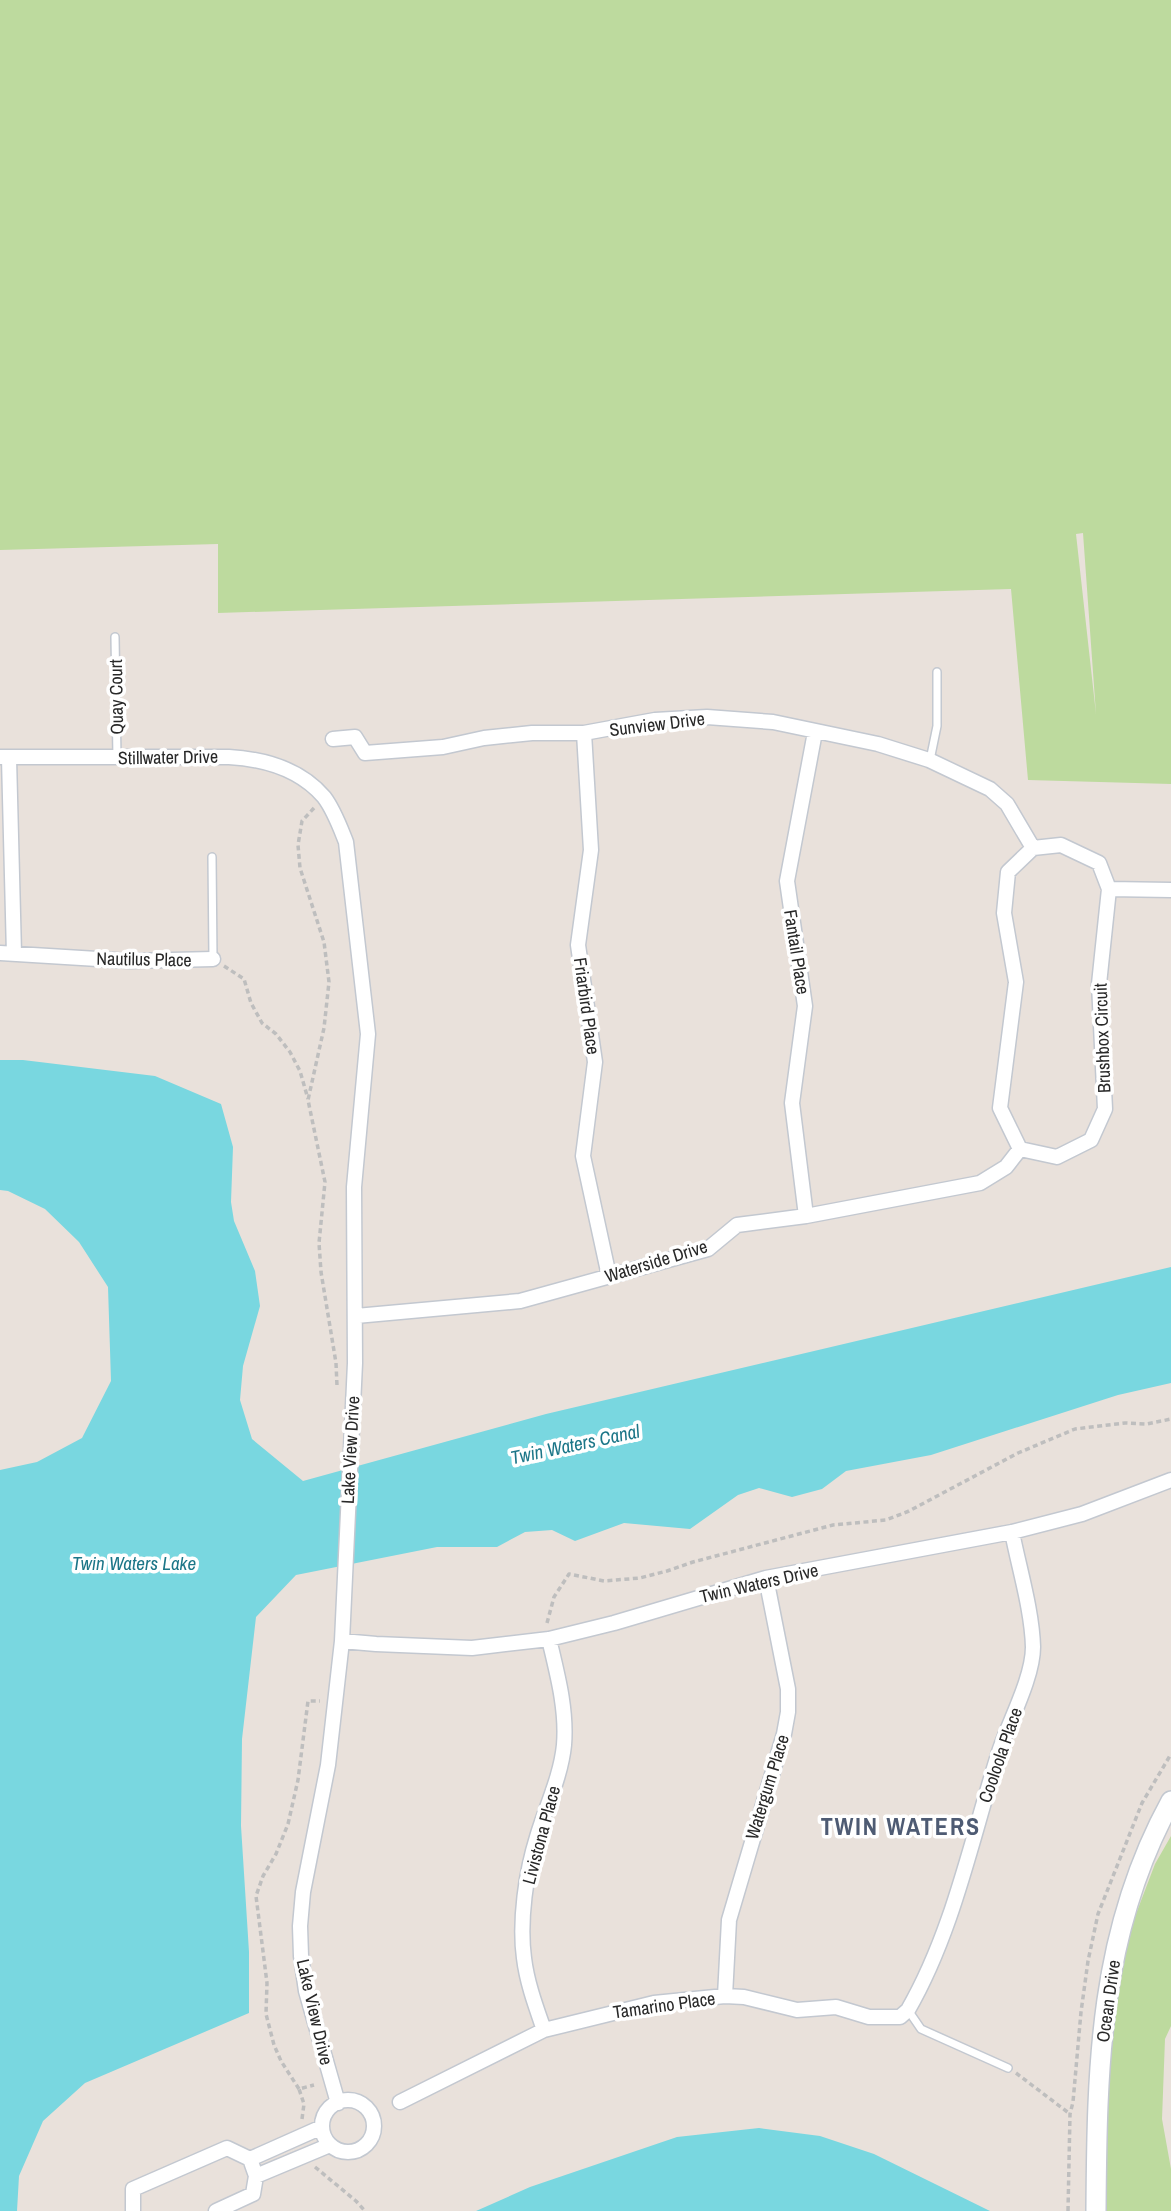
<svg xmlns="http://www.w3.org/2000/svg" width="1171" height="2211" font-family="'Archivo Narrow',sans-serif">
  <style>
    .green { fill: #bdda9e; fill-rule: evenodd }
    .water { fill: #79d7e0 }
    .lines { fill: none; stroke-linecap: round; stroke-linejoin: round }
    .lane-casing { stroke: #c3c8d0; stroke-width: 10 }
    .street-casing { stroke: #c3c8d0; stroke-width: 17 }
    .secondary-casing { stroke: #c3c8d0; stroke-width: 22 }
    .path { stroke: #bebebe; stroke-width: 3.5; stroke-dasharray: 5 3.5; stroke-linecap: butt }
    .lane { stroke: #fff; stroke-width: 7 }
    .street { stroke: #fff; stroke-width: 14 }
    .secondary { stroke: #fff; stroke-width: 19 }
    .labels { text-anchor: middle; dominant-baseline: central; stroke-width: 7; stroke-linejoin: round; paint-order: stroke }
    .street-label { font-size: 18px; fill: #282828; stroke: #fff }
    .water-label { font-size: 19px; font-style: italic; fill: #1c7688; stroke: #fff }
    .district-label { font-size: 24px; font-weight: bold; letter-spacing: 2px; fill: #4e5b73; stroke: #fff }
  </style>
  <rect width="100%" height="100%" fill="#e9e1db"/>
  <!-- green -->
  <path class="green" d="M0 0H1171V784L1028 780 1011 589 218 613V544L0 550ZM1083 533 1096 714 1076 534Z
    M1171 1836V2026L1165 2039 1162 2119 1171 2169V2211H1107L1105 2058 1123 1948 1155 1864Z"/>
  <!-- water -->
  <path class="water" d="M0 1060H23L155 1076 221 1104 233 1147 231 1202 234 1221 255 1271 260 1306 243 1366 240 1400 252 1439 303 1481 546 1414 1171 1267V1383L1118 1395 931 1455 846 1471 822 1489 792 1497 759 1488 738 1495 690 1529 624 1523 575 1541 552 1530 525 1532 497 1547H437L296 1575 256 1617 242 1739 241 1826 249 1952V2013L85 2083 43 2121 19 2176 17 2211H0V1470L37 1462 82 1438 111 1381 108 1287 79 1242 45 1209 8 1191 0 1190Z
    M759 2128 820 2136 874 2154 990 2211H476L530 2187 677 2137Z"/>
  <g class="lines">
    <defs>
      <path id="lane" d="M115 637 117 758
        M930 760 937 726V672
        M212 857 213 959
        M908 2010 921 2029 1008 2068"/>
      <path id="street" d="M584 733 591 850 578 945 595 1062 583 1156 609 1276
        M333 739 355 737 365 753 443 747 484 738 532 733H584L655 720 707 717 773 722 878 744 929 760 990 789 1007 804 1033 848
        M0 757H229C264 759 300 769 324 797 334 810 340 827 346 842L368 1034 354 1187 355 1363 342 1641 328 1765 303 1892 300 1926 301 1956 306 1991 338 2103
        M9 758 14 954
        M1061 845 1099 863 1109 889 1099 984 1105 1109 1091 1140 1057 1157 1020 1149 1000 1108 1016 982 1004 913 1008 872 1033 848Z
        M1109 889 1171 890
        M0 953 130 961 213 959
        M806 1216 792 1103 805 1006 787 881 815 732
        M356 1316 520 1301 708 1249 737 1225 806 1216 980 1183 1006 1167 1020 1149
        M342 1641 376 1644 472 1648 549 1639 614 1623 766 1578 1012 1532 1082 1514 1171 1480
        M725 1996 729 1920 784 1734 788 1712V1689L766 1578
        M544 2030C536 2007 527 1983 524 1958 519 1921 526 1872 537 1837 546 1807 561 1776 564 1745 567 1709 557 1673 549 1639
        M322 2126a26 26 0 1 1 52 0a26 26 0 1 1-52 0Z
        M400 2102 544 2030 654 2003 725 1996 744 1997 797 2010 836 2007 869 2017H900L908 2010C954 1930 972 1836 1000 1749 1010 1720 1033 1677 1033 1647 1032 1610 1019 1568 1012 1532
        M250 2159 322 2127
        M256 2176 330 2145
        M133 2211V2189L227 2148 250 2159 256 2176 253 2194 216 2211"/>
      <path id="secondary" d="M1096 2211C1097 2066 1099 1932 1171 1801"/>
    </defs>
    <!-- lane casing -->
    <use href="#lane" class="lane-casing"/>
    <!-- street casing -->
    <use href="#street" class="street-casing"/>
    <!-- secondary casing -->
    <use href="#secondary" class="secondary-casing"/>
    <!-- path -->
    <path class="path" d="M314 808 302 821 298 845 300 868 324 942 329 982 324 1028 308 1100 325 1182 319 1243 321 1272 336 1363
      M224 966 244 979 251 1003 262 1023 276 1034 290 1052 300 1071 308 1099
      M336 1363 337 1386
      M547 1623 554 1597 569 1574 604 1581 640 1578 667 1571 693 1562 833 1525 886 1520 909 1511 1018 1453 1075 1429 1125 1423 1147 1424 1171 1419
      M1016 2073 1070 2114
      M299 2089 281 2061 274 2045 266 2014 267 1983 256 1896 263 1876 276 1854 288 1824 298 1780 308 1701H320
      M302 2119 304 2104 299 2089 314 2085
      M315 2167 356 2201 365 2211
      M1068 2211 1070 2114 1073 2102 1081 2012 1088 1961 1098 1914 1142 1803 1171 1754"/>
    <!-- lane -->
    <use href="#lane" class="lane"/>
    <!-- street -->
    <use href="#street" class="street"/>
    <!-- secondary -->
    <use href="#secondary" class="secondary"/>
  </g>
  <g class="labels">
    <!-- street labels -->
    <g class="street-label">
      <text transform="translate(116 697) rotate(-91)">Quay Court</text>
      <text transform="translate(657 724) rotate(-7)">Sunview Drive</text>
      <text transform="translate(168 757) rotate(-1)">Stillwater Drive</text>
      <text transform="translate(797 952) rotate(81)">Fantail Place</text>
      <text transform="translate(144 959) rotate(1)">Nautilus Place</text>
      <text transform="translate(587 1006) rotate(82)">Friarbird Place</text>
      <text transform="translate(1102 1038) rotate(-92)">Brushbox Circuit</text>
      <text transform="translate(656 1261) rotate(-17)">Waterside Drive</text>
      <text transform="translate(350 1450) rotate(-87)">Lake View Drive</text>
      <text transform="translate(759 1583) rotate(-13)">Twin Waters Drive</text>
      <text transform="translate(1000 1755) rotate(-71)">Cooloola Place</text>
      <text transform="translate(767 1787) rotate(-73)">Watergum Place</text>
      <text transform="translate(541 1835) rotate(-75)">Livistona Place</text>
      <text transform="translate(1108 2001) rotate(-82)">Ocean Drive</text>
      <text transform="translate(664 2005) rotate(-8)">Tamarino Place</text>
      <text transform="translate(315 2012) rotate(77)">Lake View Drive</text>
    </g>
    <!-- water labels -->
    <g class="water-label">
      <text transform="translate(575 1444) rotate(-12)">Twin Waters Canal</text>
      <text x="134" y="1563">Twin Waters Lake</text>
    </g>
    <!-- district labels -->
    <g class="district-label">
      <text x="901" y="1826">TWIN WATERS</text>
    </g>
  </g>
</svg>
